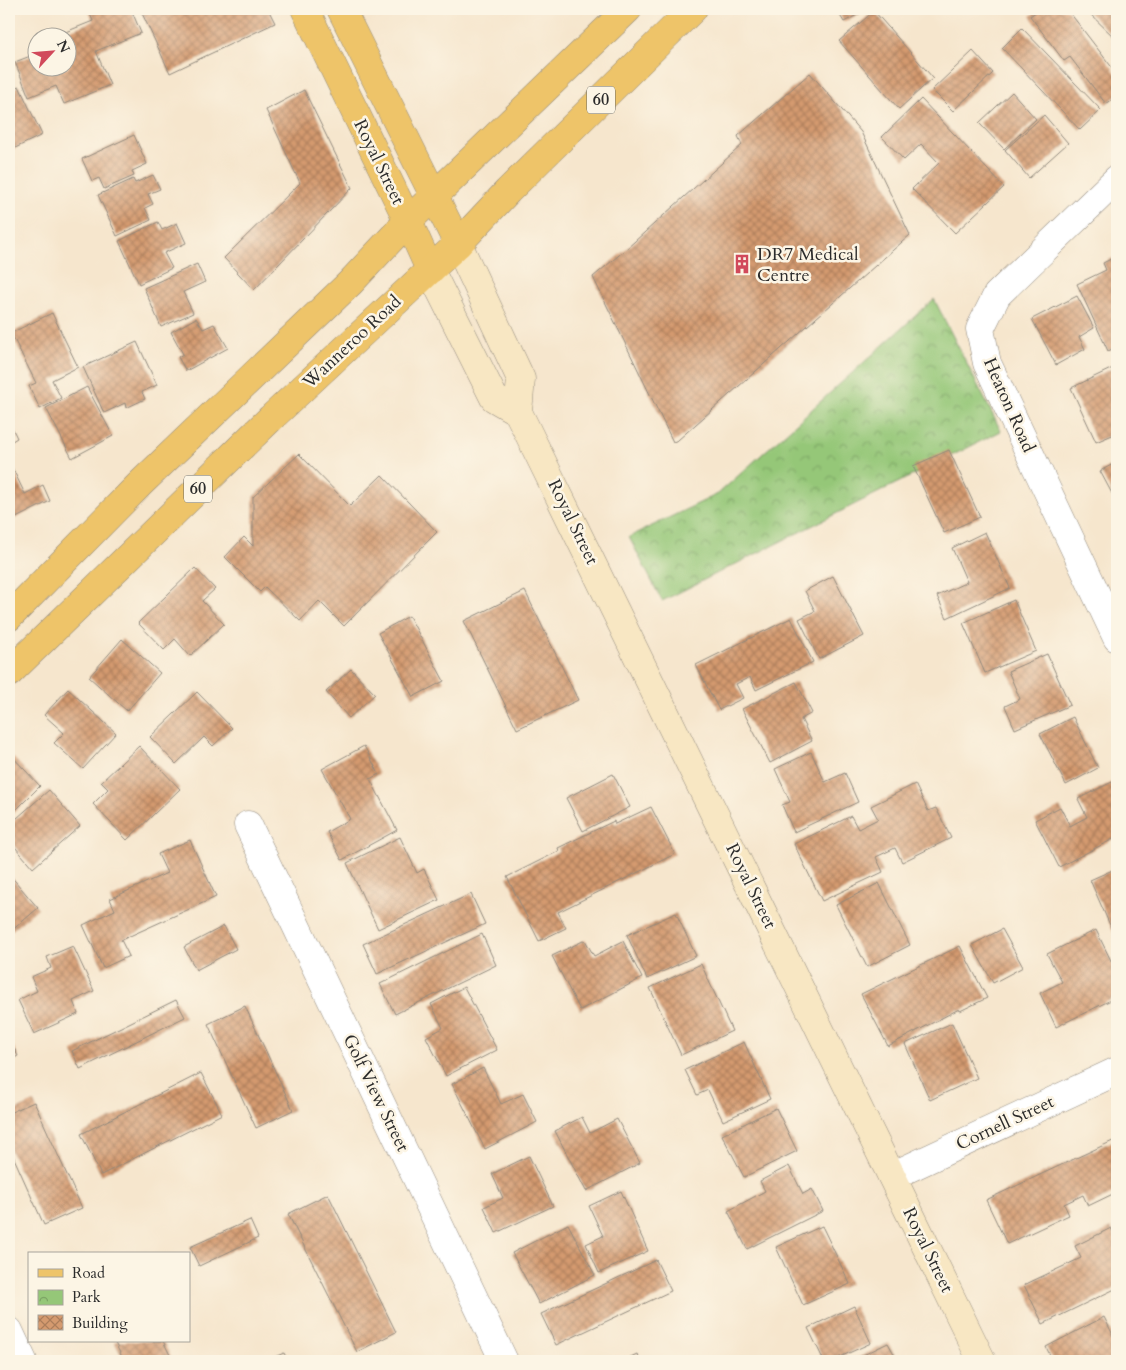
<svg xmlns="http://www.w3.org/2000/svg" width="1126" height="1370" font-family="Cardo,serif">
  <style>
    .park { fill: url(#park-crowns); stroke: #607952 }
    .building { fill: url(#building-cross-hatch) }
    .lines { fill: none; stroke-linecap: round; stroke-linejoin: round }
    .street-casing { stroke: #90887c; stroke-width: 29 }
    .secondary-casing { stroke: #90887c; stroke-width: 29 }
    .primary-casing { stroke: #90887c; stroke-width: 29 }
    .highway-casing { stroke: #90887c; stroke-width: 29 }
    .street { stroke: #fff; stroke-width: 28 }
    .secondary { stroke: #f8e7c3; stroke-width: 28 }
    .primary { stroke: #eec469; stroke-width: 28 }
    .highway { stroke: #eec469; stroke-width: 28 }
    .labels { text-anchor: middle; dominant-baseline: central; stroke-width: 5; stroke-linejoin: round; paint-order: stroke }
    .shield { fill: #fcf5e5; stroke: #6a6863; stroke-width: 1 }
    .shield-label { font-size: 16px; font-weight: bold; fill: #2b2b2b }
    .street-label { font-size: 18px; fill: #2b2b2b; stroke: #fcf5e5 }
    .poi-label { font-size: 18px; fill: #2b2b2b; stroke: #fcf5e5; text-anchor: start }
  </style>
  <defs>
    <pattern id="park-crowns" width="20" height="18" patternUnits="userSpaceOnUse" patternTransform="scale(1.25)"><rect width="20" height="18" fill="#95c778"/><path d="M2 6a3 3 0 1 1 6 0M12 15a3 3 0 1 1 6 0" fill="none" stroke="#7aa263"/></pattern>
    <pattern id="building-cross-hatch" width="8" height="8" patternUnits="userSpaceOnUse" patternTransform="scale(1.25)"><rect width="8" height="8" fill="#d49a6f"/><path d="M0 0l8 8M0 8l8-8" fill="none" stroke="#ac7e5b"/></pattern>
  </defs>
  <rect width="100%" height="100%" fill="#fcf5e5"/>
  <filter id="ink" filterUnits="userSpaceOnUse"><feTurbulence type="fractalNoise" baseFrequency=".02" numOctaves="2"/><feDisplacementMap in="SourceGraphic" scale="10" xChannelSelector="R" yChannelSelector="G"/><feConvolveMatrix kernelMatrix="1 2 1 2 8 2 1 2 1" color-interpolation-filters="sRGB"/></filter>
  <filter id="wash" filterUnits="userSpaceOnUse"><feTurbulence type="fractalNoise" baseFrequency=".0096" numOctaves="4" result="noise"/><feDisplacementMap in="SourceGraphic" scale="20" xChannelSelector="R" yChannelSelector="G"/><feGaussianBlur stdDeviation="1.12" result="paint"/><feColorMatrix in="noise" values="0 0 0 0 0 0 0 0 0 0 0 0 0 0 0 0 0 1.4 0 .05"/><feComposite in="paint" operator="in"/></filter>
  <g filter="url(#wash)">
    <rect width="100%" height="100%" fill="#f6e6cd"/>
    <!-- park -->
    <path class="park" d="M934 299 1001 431 662 601 629 537 718 494Z"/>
    <g id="blocks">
      <!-- building -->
      <path class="building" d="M98 9H131L141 33 96 51 110 85 64 104 56 86 29 97 15 62 38 53V68H68V38L53 37 93 21 89 12Z
        M140 9H268L275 23 170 73Z
        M836 9H868L844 22Z
        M1040 9H1067L1117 74V96L1106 104 1070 57 1064 61 1030 16Z
        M1087 9H1117V40L1086 10Z
        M874 11 933 78 899 109 839 41Z
        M1022 28 1101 110 1080 130 1002 48Z
        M973 51 993 73 953 111 932 90Z
        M810 73 861 132 910 235 678 440 673 442 593 277 625 250 742 145 738 136Z
        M19 86 42 135 9 151V90Z
        M304 90 352 188 254 290 224 258 300 183 266 110Z
        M1012 92 1036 119 1004 149 979 123Z
        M921 99 1004 187 955 233 912 189 939 163 921 144 904 160 882 137Z
        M1044 115 1068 143 1029 178 1005 150Z
        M134 135 147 164 132 171 134 176 104 189 99 178 92 181 82 159Z
        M153 175 160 189 148 194 153 204 145 208 151 220 117 236 98 195 133 179 135 183Z
        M158 222 162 230 177 223 186 243 164 253 172 268 139 284 119 241Z
        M1117 256V347L1108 351 1077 284 1106 270 1103 263Z
        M197 264 205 282 183 292 193 313 161 327 144 288Z
        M1077 296 1094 328 1079 337 1085 349 1056 365 1032 319Z
        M52 313 78 367 52 380 61 398 40 409 29 386 36 383 11 333Z
        M196 318 203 329 214 324 228 348 186 371 178 357 183 354 171 332Z
        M137 342 157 385 142 392 145 399 126 408 125 403 104 413 83 367Z
        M1117 366V433L1096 442 1071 388Z
        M87 387 113 436 72 458 46 408Z
        M9 421 17 438 9 443Z
        M949 450 980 517 944 533 913 466Z
        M299 454 350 506 382 475 437 532 344 626 319 601 300 621 265 587 260 592 225 557 244 537 253 546V497Z
        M9 461 25 494 43 485 50 501 10 521Z
        M1117 462V503L1100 471Z
        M985 532 1010 588 947 618 937 596 967 582 952 548Z
        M195 568 215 589 202 601 224 624 190 656 175 639 164 650 138 623Z
        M833 576 864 636 819 659 799 619 815 611 805 591Z
        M525 591 578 700 517 729 464 621Z
        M1014 600 1036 651 985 673 963 623Z
        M409 616 444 681 413 697 378 633Z
        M791 618 813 662 756 690 750 677 736 684 743 698 719 710 696 665Z
        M122 639 160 673 127 711 89 677Z
        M1047 654 1070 705 1015 729 1005 706 1020 699 1008 671Z
        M351 669 375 694 349 718 326 692Z
        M796 682 812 713 801 719 812 741 770 763 742 709Z
        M68 689 116 733 83 769 54 743 64 733 44 715Z
        M197 692 232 728 213 746 204 737 176 764 150 737Z
        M1073 717 1098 768 1066 785 1040 734Z
        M139 746 180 789 127 840 93 804 108 789 101 782Z
        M364 746 379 774 370 779 397 830 342 860 327 832 350 819 322 769Z
        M811 752 825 782 845 773 858 802 794 832 782 805 790 802 775 769Z
        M9 753 40 786 9 817Z
        M613 774 630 807 583 831 566 798Z
        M1112 782 1117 792V837L1059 867 1035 820 1060 807 1070 826 1087 817 1078 799Z
        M915 784 928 811 936 808 951 838 902 862 895 848 876 857 883 872 822 901 794 844 851 816 858 829 878 819 871 806Z
        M49 790 80 826 33 868 9 840V825Z
        M651 807 675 854 558 912 566 928 539 941 507 877 559 851 558 848 614 821 615 824Z
        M400 837 417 873 424 869 439 900 378 929 347 863Z
        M190 840 216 897 121 940 129 956 103 968 83 925 115 910 110 899 167 873 158 854Z
        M1117 868V941L1090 880Z
        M9 874 38 908 9 933Z
        M879 883 910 945 867 967 836 905Z
        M471 894 485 924 377 974 363 944Z
        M676 913 696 956 647 979 627 935Z
        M224 926 236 949 196 970 184 947Z
        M1002 929 1023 967 993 983 972 945Z
        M1096 930 1117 973V997L1056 1027 1040 993 1062 982 1047 954Z
        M482 934 496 965 395 1014 380 984Z
        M585 940 594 956 623 941 642 978 580 1010 552 956Z
        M73 946 94 991 73 1001 78 1014 34 1034 18 1000 37 991 31 977 51 968 47 957Z
        M960 946 987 998 960 1011 959 1009 888 1046 861 994Z
        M701 964 732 1031 681 1055 650 988Z
        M464 987 497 1050 446 1076 426 1037 443 1028 431 1004Z
        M176 1000 185 1017 80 1069 72 1051Z
        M245 1006 293 1110 256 1128 208 1024Z
        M952 1023 977 1078 930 1100 905 1044Z
        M9 1038 18 1056 9 1061Z
        M744 1042 770 1099 723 1121 708 1090 697 1095 685 1070Z
        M483 1068 501 1104 523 1094 537 1122 485 1149 452 1084Z
        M201 1073 222 1114 101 1175 81 1134Z
        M34 1102 82 1208 44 1225 9 1147V1113Z
        M776 1108 797 1151 744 1177 722 1135Z
        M582 1117 590 1133 617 1119 640 1163 586 1191 555 1131Z
        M1117 1139V1192L1088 1206 1083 1195 1064 1204 1069 1215 1007 1244 986 1200Z
        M529 1156 553 1206 496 1233 484 1207 503 1198 492 1174Z
        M789 1166 803 1194 812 1189 823 1211 747 1249 728 1211 765 1191 760 1181Z
        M621 1191 648 1251 599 1273 586 1244 603 1236 589 1206Z
        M328 1194 396 1332 357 1352 288 1214Z
        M250 1220 258 1238 199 1266 190 1247Z
        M568 1224 595 1275 539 1304 512 1253Z
        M822 1226 850 1284 803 1305 776 1247Z
        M1111 1228 1117 1239V1288L1043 1324 1024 1285 1081 1258 1075 1246Z
        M656 1260 671 1291 556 1345 541 1314Z
        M854 1306 871 1343 831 1361H824L808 1328Z
        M1104 1317 1117 1343V1361H1053L1046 1347Z
        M114 1341H163L173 1361H124Z
        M888 1343 898 1361H851Z
        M284 1353 288 1361H265Z
        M637 1354 641 1361H622Z"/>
    </g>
  </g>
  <g filter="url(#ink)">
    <use href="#blocks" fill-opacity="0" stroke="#90887c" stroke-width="1"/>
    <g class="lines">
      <defs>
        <path id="street" d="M1117 179 997 295 980 329 987 363 1117 638
          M248 825 504 1361
          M892 1176 1117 1071
          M9 1331 23 1361"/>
        <path id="secondary" d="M458 244 521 379 518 412 982 1361
          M430 270 494 398 518 412"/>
        <path id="primary" d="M305 9 408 221 430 270
          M341 9 458 244"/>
        <path id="highway" d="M9 617 140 484 350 283 408 221 628 9
          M9 673 271 418 458 244 508 191 693 9"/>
      </defs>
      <!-- street casing -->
      <use href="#street" class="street-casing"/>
      <!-- secondary casing -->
      <use href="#secondary" class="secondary-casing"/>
      <!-- primary casing -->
      <use href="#primary" class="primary-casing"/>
      <!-- highway casing -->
      <use href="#highway" class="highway-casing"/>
      <!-- street -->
      <use href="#street" class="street"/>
      <!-- secondary -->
      <use href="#secondary" class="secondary"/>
      <!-- primary -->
      <use href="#primary" class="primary"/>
      <!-- highway -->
      <use href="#highway" class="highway"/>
    </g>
  </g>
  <!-- icons -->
  <defs>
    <symbol id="building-bare" viewBox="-9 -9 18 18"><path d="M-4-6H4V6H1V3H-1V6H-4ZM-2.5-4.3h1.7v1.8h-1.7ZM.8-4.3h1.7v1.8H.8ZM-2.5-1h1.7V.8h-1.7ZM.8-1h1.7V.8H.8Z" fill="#d1495b" stroke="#fcf5e5" stroke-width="2.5" paint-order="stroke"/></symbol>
  </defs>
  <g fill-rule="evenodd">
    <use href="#building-bare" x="728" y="250" width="28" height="28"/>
  </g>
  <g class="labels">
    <!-- shield labels -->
    <g class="shield">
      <rect x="587" y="86.5" width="28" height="27" rx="4"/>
      <rect x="184" y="475.5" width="28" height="27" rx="4"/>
    </g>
    <g class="shield-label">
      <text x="601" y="100">60</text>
      <text x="198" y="489">60</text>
    </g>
    <!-- street labels -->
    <g class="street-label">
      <text transform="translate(379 162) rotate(64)">Royal Street</text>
      <text transform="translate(352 342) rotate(-43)">Wanneroo Road</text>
      <text transform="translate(1009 405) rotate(66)">Heaton Road</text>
      <text transform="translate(573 522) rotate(64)">Royal Street</text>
      <text transform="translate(751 886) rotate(64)">Royal Street</text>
      <text transform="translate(376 1093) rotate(64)">Golf View Street</text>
      <text transform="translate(1005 1123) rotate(-25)">Cornell Street</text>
      <text transform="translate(928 1250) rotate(64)">Royal Street</text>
    </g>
    <!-- poi labels -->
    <g class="poi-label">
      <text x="757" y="254">DR7 Medical<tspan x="757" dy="21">Centre</tspan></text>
    </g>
  </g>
  <!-- margin -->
  <rect width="1126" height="1370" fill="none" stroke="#fcf5e5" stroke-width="30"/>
  <!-- legend -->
  <rect x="28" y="1252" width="162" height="90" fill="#fcf5e5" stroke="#a8a49b"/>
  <rect x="38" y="1269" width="25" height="8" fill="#eec469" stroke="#a8a49b"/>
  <text x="72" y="1278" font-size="15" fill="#2b2b2b">Road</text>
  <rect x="38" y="1290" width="25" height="15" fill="url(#park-crowns)" stroke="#a8a49b"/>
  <text x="72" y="1302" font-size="15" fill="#2b2b2b">Park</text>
  <rect x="38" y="1315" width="25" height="15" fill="url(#building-cross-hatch)" stroke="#a8a49b"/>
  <text x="72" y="1328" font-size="15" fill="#2b2b2b">Building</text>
  <!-- north arrow -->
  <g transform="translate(52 52) rotate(64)"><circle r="24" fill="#fcf5e5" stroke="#a8a49b"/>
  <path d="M0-4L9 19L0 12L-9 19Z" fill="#d1495b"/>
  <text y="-8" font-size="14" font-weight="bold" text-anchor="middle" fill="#2b2b2b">N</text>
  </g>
</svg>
